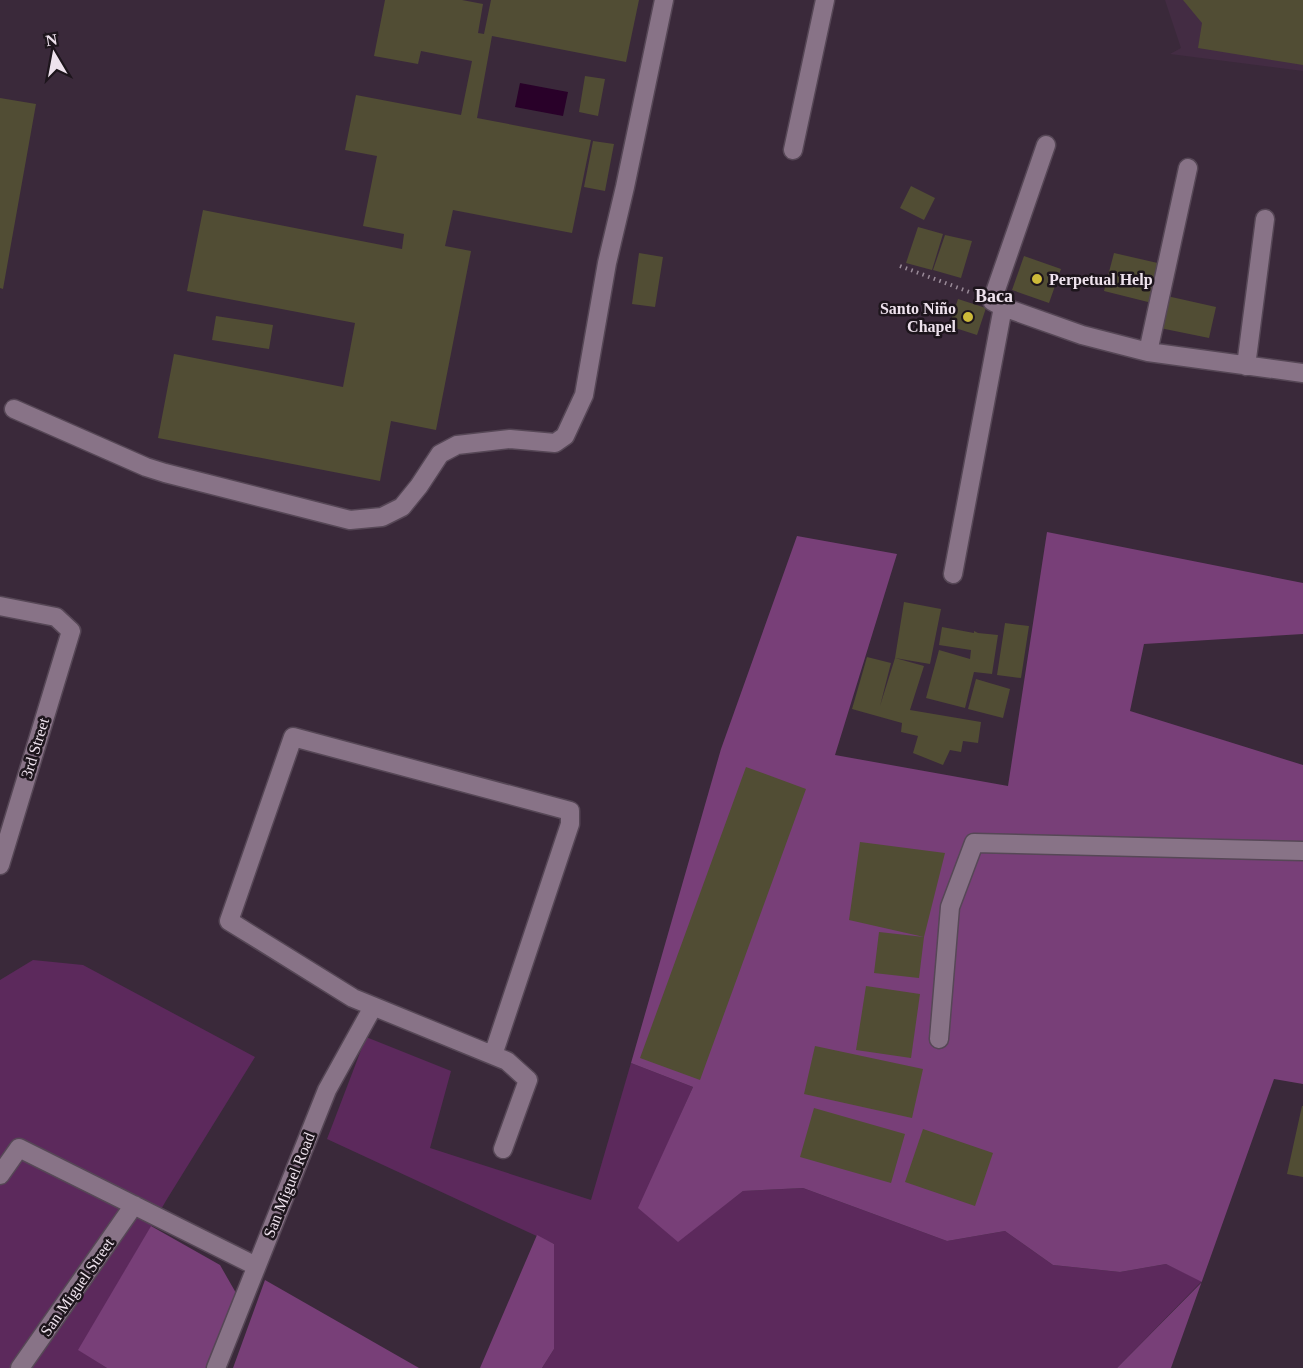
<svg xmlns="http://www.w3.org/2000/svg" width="1303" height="1368" font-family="Georgia,serif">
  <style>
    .built { fill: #432c43 }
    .green { fill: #5c295c }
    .forest { fill: #783f78 }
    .water { fill: #290129 }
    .building { fill: #514d34 }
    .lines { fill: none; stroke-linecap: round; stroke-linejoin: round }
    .minor-casing { stroke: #564756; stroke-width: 21 }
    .path { stroke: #998a98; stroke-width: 4; stroke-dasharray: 1.5 4.5; stroke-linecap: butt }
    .minor { stroke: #887387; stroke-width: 18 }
    .poi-dot { fill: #ccb939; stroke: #1d151c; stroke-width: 2 }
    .labels { text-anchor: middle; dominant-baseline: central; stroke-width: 5; stroke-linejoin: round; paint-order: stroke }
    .poi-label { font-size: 16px; font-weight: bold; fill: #eee2ed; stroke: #1d151c; text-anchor: start }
    .street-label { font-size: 16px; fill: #eee2ed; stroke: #1d151c }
    .neighbourhood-label { font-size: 18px; font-weight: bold; fill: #eee2ed; stroke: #1d151c }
  </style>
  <rect width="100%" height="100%" fill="#3a293a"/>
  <!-- built -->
  <path class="built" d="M1165 0H1303V71L1170 54 1181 48Z"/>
  <!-- green -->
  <path class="green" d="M33 960 83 965 255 1057 167 1199 79 1350 107 1368H0V980Z
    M366 1037 451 1071 430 1148 591 1200 631 1063 693 1087 639 1208 678 1241 743 1191 803 1188 947 1241 1005 1231 1053 1265 1120 1272 1166 1264 1202 1281 1117 1368H542L554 1349V1244L327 1139Z"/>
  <!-- forest -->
  <path class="forest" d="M1047 532 1303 583V634L1144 644 1130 711 1303 765V1084L1274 1079 1171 1368H1117L1202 1282 1166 1264 1120 1272 1053 1265 1005 1231 947 1241 803 1188 743 1191 678 1242 638 1208 693 1087 631 1063 721 749 797 536 897 554 835 755 1008 786Z
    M151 1226 220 1265 236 1293 209 1368H107L78 1350Z
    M537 1235 554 1244V1349L542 1368H480Z
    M265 1280 419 1368H233Z"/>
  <!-- water -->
  <path class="water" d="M520 83 568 92 563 116 515 107Z"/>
  <!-- building -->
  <path class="building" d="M385 0H462L483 4 478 33 484 34 491 0H639L626 62 492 36 477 118 591 140 572 233 453 210 445 246 471 251 436 430 391 421 380 481 158 438 174 354 343 387 355 323 187 291 203 210 402 249 404 234 363 226 377 156 345 150 356 95 461 115 472 61 421 51 418 64 374 56Z
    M1183 0H1303V65L1198 48 1202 23Z
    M585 76 605 79 598 116 579 112Z
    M0 98 36 104 3 289 0 288Z
    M593 141 614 144 605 191 584 187Z
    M911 186 935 198 924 220 900 208Z
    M918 227 943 234 932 270 906 263Z
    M945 235 972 241 961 278 933 270Z
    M639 253 663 257 655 307 632 304Z
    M1114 253 1162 264 1152 303 1104 291Z
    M1024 256 1061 269 1049 303 1012 290Z
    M1167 296 1216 307 1209 338 1160 328Z
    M958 299 986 308 977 335 949 326Z
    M216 316 273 325 269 349 212 340Z
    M904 602 941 609 930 664 895 658Z
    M1005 623 1029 626 1021 678 997 675Z
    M942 627 974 633V631L978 633 998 635 992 674 974 672 965 708 926 698 939 650 970 659 971 650 939 645Z
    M867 657 891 663 880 706 895 658 924 666 910 710 981 722 978 743 963 741 961 752 950 750 943 765 913 753 918 736 901 732 902 723 852 709Z
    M976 679 1010 689 1003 718 968 709Z
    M746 767 806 789 700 1080 640 1058Z
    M860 842 945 853 924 937 849 920Z
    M879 932 924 937 919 978 874 973Z
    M866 986 920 994 911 1058 856 1050Z
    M815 1046 923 1069 912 1118 804 1094Z
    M1302 1106H1303V1177L1287 1174Z
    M814 1108 905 1134 891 1183 800 1157Z
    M923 1129 993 1153 975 1206 905 1182Z"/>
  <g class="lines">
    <defs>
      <path id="minor" d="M1046 145 992 301 1003 307 1082 335 1148 352 1303 373
        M793 150 825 0
        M1148 352 1188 168
        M1246 366 1265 219
        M14 409 146 467 165 473 350 520 382 517 402 507 419 486 440 454 457 445 510 439 555 443 565 436 584 395 607 263 625 187 664 0
        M953 574 1003 307
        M0 606 56 617 71 631 0 865
        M939 1039 950 907 974 843 1303 851
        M493 1055 570 824V811L293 737 229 921 353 998 507 1061 528 1080 503 1149
        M0 1175 19 1148 256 1266
        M20 1368 134 1205
        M216 1368 327 1090 373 1007"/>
    </defs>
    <!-- minor casing -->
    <use href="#minor" class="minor-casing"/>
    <!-- path -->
    <path class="path" d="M900 266 972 293"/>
    <!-- minor -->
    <use href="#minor" class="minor"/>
  </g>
  <!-- markers -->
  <g class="poi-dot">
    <circle cx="1037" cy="279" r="6"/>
    <circle cx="968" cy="317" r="6"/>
  </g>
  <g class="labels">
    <!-- poi labels -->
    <g class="poi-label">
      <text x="1049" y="279">Perpetual Help</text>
      <text x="956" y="308" text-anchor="end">Santo Niño<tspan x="956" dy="18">Chapel</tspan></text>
    </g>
    <!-- street labels -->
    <g class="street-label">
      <text transform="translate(35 748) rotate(-73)">3rd Street</text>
      <text transform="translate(289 1185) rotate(-68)">San Miguel Road</text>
      <text transform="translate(77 1287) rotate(-55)">San Miguel Street</text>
    </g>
    <!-- neighbourhood labels -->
    <g class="neighbourhood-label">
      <text x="994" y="296">Baca</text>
    </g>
  </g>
  <!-- north arrow -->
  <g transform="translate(54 54) rotate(350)" stroke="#1d151c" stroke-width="4.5" paint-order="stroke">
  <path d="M0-4.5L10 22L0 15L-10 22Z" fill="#eee2ed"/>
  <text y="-9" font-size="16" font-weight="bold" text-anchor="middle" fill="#eee2ed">N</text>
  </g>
</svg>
